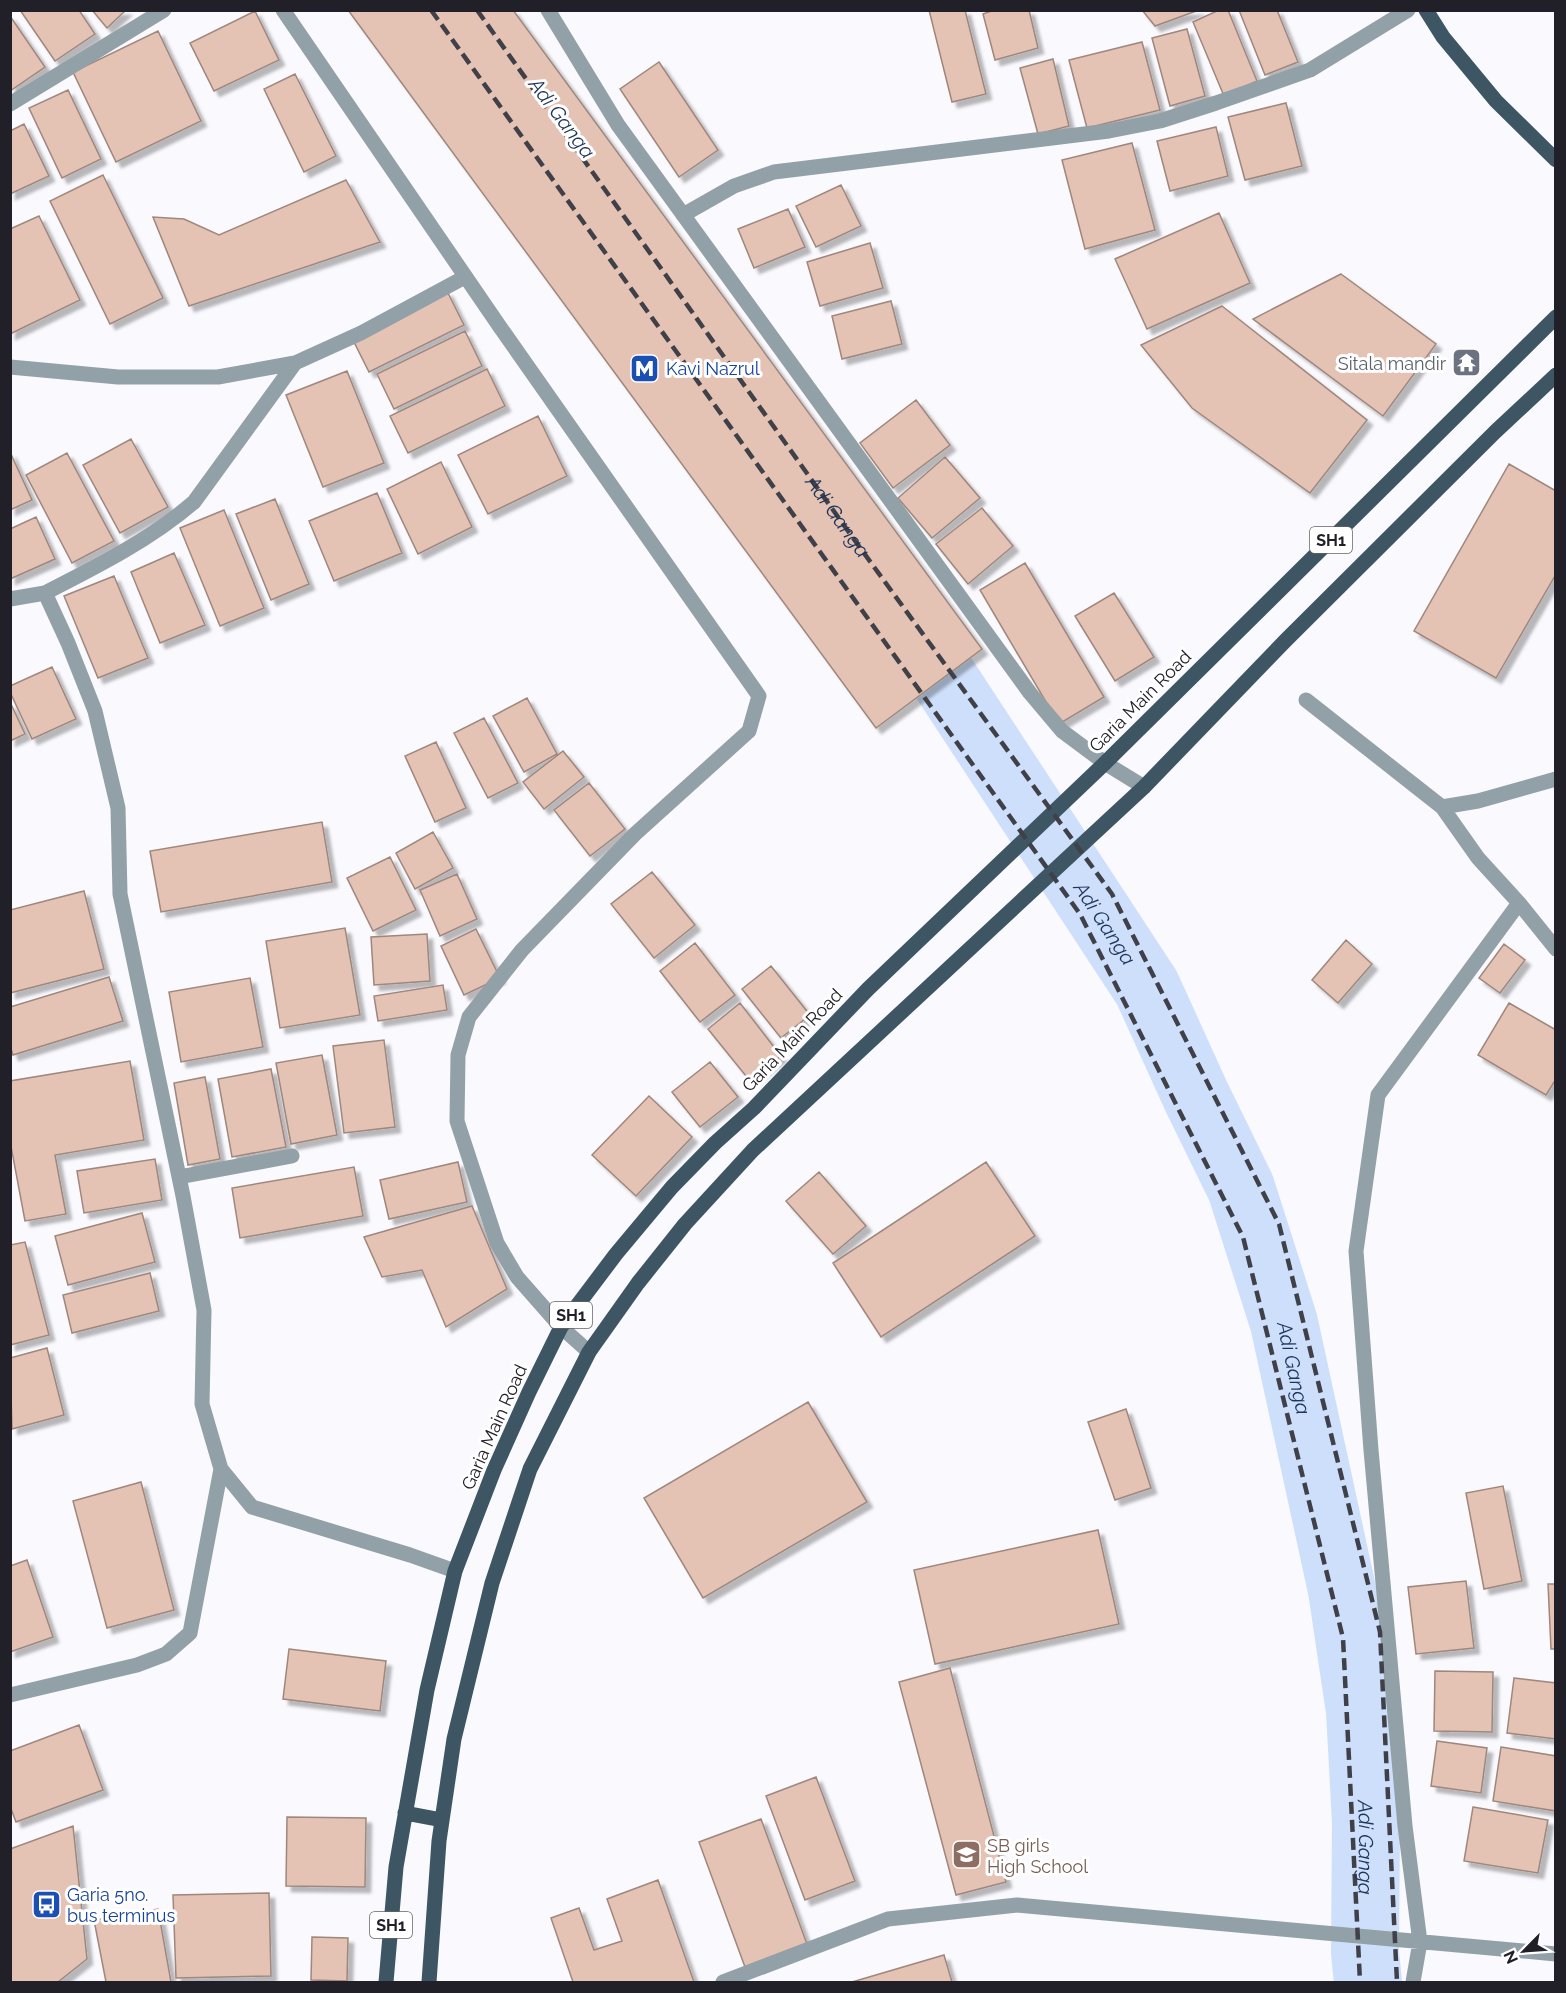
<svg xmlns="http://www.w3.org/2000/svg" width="1566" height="1993" font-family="Raleway,sans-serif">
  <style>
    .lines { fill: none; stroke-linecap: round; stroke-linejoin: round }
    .river { stroke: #cddffb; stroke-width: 68 }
    .building { fill: #e4c2b4; stroke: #9f877d; stroke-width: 1.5; filter: url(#shadow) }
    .minor { stroke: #92a0a7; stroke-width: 15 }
    .major { stroke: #3e5663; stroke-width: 15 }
    .rail { stroke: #404048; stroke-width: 4.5; stroke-dasharray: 12 6; stroke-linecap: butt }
    .labels { text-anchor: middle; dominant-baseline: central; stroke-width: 6; stroke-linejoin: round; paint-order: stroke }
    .shield { fill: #fff; stroke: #646369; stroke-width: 1.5 }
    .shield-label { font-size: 16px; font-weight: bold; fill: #212029 }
    .worship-label { font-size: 18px; fill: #5b616d; stroke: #fff; text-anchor: end }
    .transit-label { font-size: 18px; fill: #164399; stroke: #fff; text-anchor: start }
    .street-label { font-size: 18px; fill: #212029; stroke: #fff }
    .education-label { font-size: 18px; fill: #785e54; stroke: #fff; text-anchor: start }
    .water-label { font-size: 20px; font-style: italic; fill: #1e355a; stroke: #fff }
  </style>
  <defs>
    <filter id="shadow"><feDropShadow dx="5.5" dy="5.5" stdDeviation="1.5" flood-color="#0004"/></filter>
  </defs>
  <rect width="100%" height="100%" fill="#f9f9fe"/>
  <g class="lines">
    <!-- river -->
    <path class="river" id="s1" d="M892 599 1147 988 1196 1096 1241 1188 1284 1323 1342 1590 1360 1711 1366 1822 1365 1953 1368 1982"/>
  </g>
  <!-- building -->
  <path class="building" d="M20 10H79L95 34 55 61Z
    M92 10H126L107 28Z
    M348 10H513L982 649 876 728Z
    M929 10H965L986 94 952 102Z
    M994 10H1029L1038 48 995 60 983 14Z
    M1142 10H1199L1155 26Z
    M1219 10H1228L1257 81 1224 96 1193 22Z
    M1239 10H1277L1298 62 1265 75Z
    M255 11 279 60 214 91 190 43Z
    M10 16 45 67 10 91Z
    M1187 29 1205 96 1170 106 1152 38Z
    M158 31 201 121 116 162 73 72Z
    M1142 42 1160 110 1087 128 1069 60Z
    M1053 59 1069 126 1038 134 1020 68Z
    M659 62 718 150 679 177 620 89Z
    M295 74 336 156 304 172 264 89Z
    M68 90 101 159 62 178 29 108Z
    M1286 103 1302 166 1245 180 1228 117Z
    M24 124 49 176 10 194V131Z
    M1216 127 1228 176 1170 191 1157 141Z
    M1132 143 1155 230 1085 249 1062 160Z
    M103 175 163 298 110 324 50 201Z
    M346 180 380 242 189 306 153 217 184 219 219 235Z
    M841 185 861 226 816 247 796 206Z
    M788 209 805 247 754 268 738 229Z
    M1219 213 1250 283 1147 329 1115 259Z
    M39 216 80 300 10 334V229Z
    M870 243 883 288 820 306 807 262Z
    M1341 274 1436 344 1383 416 1253 319Z
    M447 291 464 325 369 372 352 338Z
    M891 301 902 344 842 359 832 316Z
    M1222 306 1367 420 1310 493 1192 408 1141 345Z
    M465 331 482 366 394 409 377 374Z
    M487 369 505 406 408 453 390 416Z
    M347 371 384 463 323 487 286 395Z
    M916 400 950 445 893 488 860 443Z
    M538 416 567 476 488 514 458 455Z
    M131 439 168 507 120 533 83 465Z
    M10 452 32 500 10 510Z
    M67 453 114 541 72 563 26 475Z
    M945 457 980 498 932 538 898 498Z
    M441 462 472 527 418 554 387 489Z
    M1509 464 1556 491V574L1496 678 1414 631Z
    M377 493 402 553 334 581 309 521Z
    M275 499 309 584 271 600 236 514Z
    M982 508 1013 546 968 584 936 544Z
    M224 510 264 608 220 626 180 528Z
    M36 517 55 559 10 579V529Z
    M174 553 205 625 160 643 131 572Z
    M1025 563 1104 697 1059 724 980 590Z
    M114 576 148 658 98 678 64 596Z
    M1114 593 1154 657 1115 681 1075 616Z
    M52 667 76 719 32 739 10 692V686Z
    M527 698 557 754 524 772 493 716Z
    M10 702 25 734 10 741Z
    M484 718 518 783 488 798 454 733Z
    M436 742 466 808 435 822 405 756Z
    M563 751 584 777 544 809 523 782Z
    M589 783 625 829 590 856 554 810Z
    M322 822 332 882 161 912 150 851Z
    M433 832 453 868 415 889 396 853Z
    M390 857 416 910 373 931 347 878Z
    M652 872 695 925 654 958 611 904Z
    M457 874 477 919 440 936 420 890Z
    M84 891 104 969 10 993V910Z
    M345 928 360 1015 280 1028 266 941Z
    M476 929 500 978 464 995 441 946Z
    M427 934 430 981 374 985 371 937Z
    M1346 940 1372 964 1338 1003 1312 980Z
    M695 943 735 995 700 1022 660 971Z
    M1504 944 1525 960 1500 993 1479 978Z
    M771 966 810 1015 781 1038 742 989Z
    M109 977 123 1021 13 1055 10 1046V1007Z
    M250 978 263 1047 181 1062 169 992Z
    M443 985 447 1010 378 1021 374 996Z
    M740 1003 781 1056 750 1081 708 1029Z
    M1509 1003 1556 1030V1079L1546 1095 1478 1055Z
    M384 1040 395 1127 344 1133 333 1046Z
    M322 1055 337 1135 291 1144 276 1063Z
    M130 1061 144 1140 55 1155 66 1214 25 1221 10 1141V1081Z
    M710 1062 738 1097 700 1127 672 1092Z
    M271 1069 286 1147 232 1157 218 1079Z
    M205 1077 220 1159 188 1165 174 1083Z
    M649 1096 692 1137 636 1196 592 1155Z
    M155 1159 162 1200 84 1213 77 1171Z
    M458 1162 467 1202 389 1219 380 1180Z
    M986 1162 1035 1236 881 1337 833 1263Z
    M354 1167 363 1216 240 1238 232 1188Z
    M819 1172 866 1226 833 1254 786 1201Z
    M472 1206 507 1289 446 1327 422 1270 382 1277 364 1237Z
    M142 1213 155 1262 68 1285 55 1236Z
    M25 1242 49 1335 10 1345V1245Z
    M150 1273 159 1311 72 1333 63 1295Z
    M47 1348 64 1415 12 1429 10 1358Z
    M808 1402 867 1502 703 1598 644 1498Z
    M1126 1409 1151 1488 1115 1500 1088 1422Z
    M141 1482 174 1610 107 1628 73 1501Z
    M1503 1486 1522 1581 1484 1589 1466 1493Z
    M1098 1530 1119 1624 935 1664 914 1570Z
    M27 1560 53 1637 10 1652V1566Z
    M1466 1581 1474 1648 1416 1654 1408 1587Z
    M1548 1584H1556V1649H1551Z
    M289 1649 386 1661 380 1711 283 1699Z
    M950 1668 1006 1882 956 1895 899 1682Z
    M1435 1671 1493 1672 1492 1732 1434 1731Z
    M1514 1678 1556 1683V1739L1507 1733Z
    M79 1725 103 1790 16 1822 10 1806V1751Z
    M1437 1741 1487 1748 1481 1793 1431 1786Z
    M1501 1747 1556 1756V1811L1493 1801Z
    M816 1777 855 1881 805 1900 766 1796Z
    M1473 1807 1548 1820 1538 1873 1464 1861Z
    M287 1817 366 1818 365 1887 286 1886Z
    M761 1819 807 1944 745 1967 699 1842Z
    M73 1826 87 1959 58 1982H10V1849Z
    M658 1880 694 1982H573L551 1918 579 1908 594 1950 622 1941 607 1899Z
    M269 1893 271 1976 176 1978 173 1895Z
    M158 1909 171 1982H106L94 1920Z
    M312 1937 348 1938 347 1981 311 1980Z
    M944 1955 952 1982H852Z"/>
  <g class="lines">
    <!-- minor -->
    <path class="minor" d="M283 10 500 327 759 696 749 731 635 834 522 950 469 1017 458 1055 457 1121 497 1243 517 1277 561 1327 589 1352
      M548 10 618 125 1030 693 1062 731 1105 763 1144 787
      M10 104 164 10
      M683 215 734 186 774 172 1109 131 1160 121 1216 103 1310 70 1408 10
      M10 367 118 377H218L295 363 361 333 465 277
      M45 593C96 567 150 540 194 502L295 363
      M10 599 45 593 68 643 95 711 118 808 120 894 183 1196 204 1310 202 1404 221 1469 252 1507 410 1555 455 1571
      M1306 700 1442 807
      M1556 779 1478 801 1442 807 1478 858 1519 903 1556 949
      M179 1177 292 1156
      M10 1695 137 1665 166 1654 190 1633 221 1469
      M723 1982 888 1919 1017 1905 1556 1954
      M1413 1982 1420 1942 1405 1826 1371 1450 1356 1251 1378 1095 1519 903"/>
    <!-- major -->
    <path class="major" d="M1426 10 1443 37 1496 101 1556 160
      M405 1813 442 1820
      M386 1982 396 1867 427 1690 455 1571 494 1470 529 1392 561 1327 616 1254 672 1187 715 1143 754 1108 868 989 1105 763 1556 317
      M429 1982 439 1841 454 1739 492 1583 530 1469 589 1352 638 1283 685 1224 753 1150 1144 787 1286 640 1495 432 1556 375"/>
    <!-- rail -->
    <g class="rail">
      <path d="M431 10 1080 914 1243 1237 1343 1638 1360 1982"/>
      <path id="s2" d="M477 10 853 538 1112 894 1279 1224 1380 1632 1397 1982"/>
    </g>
  </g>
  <!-- icons -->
  <defs>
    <symbol id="temple-square" viewBox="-11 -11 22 22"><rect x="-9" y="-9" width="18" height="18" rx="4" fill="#6b7280" stroke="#fff"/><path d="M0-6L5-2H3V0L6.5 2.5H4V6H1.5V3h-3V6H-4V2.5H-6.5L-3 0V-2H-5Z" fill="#fff"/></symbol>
    <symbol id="metro-square" viewBox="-11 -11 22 22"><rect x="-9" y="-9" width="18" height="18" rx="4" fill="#1a4fb4" stroke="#fff"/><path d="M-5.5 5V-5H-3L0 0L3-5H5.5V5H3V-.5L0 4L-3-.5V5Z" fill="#fff"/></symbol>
    <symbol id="school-square" viewBox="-11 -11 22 22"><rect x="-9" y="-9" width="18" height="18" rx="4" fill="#8d6e63" stroke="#fff"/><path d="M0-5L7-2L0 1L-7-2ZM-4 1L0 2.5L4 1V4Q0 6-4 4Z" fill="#fff"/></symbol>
    <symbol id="bus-square" viewBox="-11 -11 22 22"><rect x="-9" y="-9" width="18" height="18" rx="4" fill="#1a4fb4" stroke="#fff"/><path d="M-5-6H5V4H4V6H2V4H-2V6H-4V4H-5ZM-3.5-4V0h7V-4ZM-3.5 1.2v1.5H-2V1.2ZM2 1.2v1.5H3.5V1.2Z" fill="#fff"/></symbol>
  </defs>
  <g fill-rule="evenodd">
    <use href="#temple-square" x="1450" y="346" width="33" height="33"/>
    <use href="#metro-square" x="628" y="352" width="33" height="33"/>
    <use href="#school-square" x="950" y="1838" width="33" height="33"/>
    <use href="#bus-square" x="30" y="1888" width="33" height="33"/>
  </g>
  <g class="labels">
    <!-- shield labels -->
    <g class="shield">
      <rect x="1310" y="527" width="42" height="26" rx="4.5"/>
      <rect x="550" y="1302" width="42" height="26" rx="4.5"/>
      <rect x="370" y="1912" width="42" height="26" rx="4.5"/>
    </g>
    <g class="shield-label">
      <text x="1331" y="540">SH1</text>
      <text x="571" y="1315">SH1</text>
      <text x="391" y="1925">SH1</text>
    </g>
    <!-- worship labels -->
    <g class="worship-label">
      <text x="1446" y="363">Sitala mandir</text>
    </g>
    <!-- transit labels -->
    <g class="transit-label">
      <text x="666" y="368">Kavi Nazrul</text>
      <text x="67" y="1894">Garia 5no.<tspan x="67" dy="21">bus terminus</tspan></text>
    </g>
    <!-- street labels -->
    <g class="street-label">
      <text transform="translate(1140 701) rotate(-45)">Garia Main Road</text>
      <text transform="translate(792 1040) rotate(-46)">Garia Main Road</text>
      <text transform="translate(494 1427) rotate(-66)">Garia Main Road</text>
    </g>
    <!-- education labels -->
    <g class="education-label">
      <text x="987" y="1845">SB girls<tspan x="987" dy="21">High School</tspan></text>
    </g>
    <!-- water labels -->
    <g class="water-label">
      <text transform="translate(562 118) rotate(53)">Adi Ganga</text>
      <text stroke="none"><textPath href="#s2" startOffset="622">Adi Ganga</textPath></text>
      <text stroke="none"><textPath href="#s1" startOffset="388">Adi Ganga</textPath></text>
      <text stroke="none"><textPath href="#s1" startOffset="874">Adi Ganga</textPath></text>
      <text stroke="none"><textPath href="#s1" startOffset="1360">Adi Ganga</textPath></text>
    </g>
  </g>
  <!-- border -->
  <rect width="1566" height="1993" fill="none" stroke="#212029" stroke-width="24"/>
  <!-- north arrow -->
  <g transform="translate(1524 1951) rotate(245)" stroke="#ffffff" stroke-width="4.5" paint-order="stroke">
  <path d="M0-4.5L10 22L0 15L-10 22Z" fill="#212029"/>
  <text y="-9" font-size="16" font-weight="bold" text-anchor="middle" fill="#212029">N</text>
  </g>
</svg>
